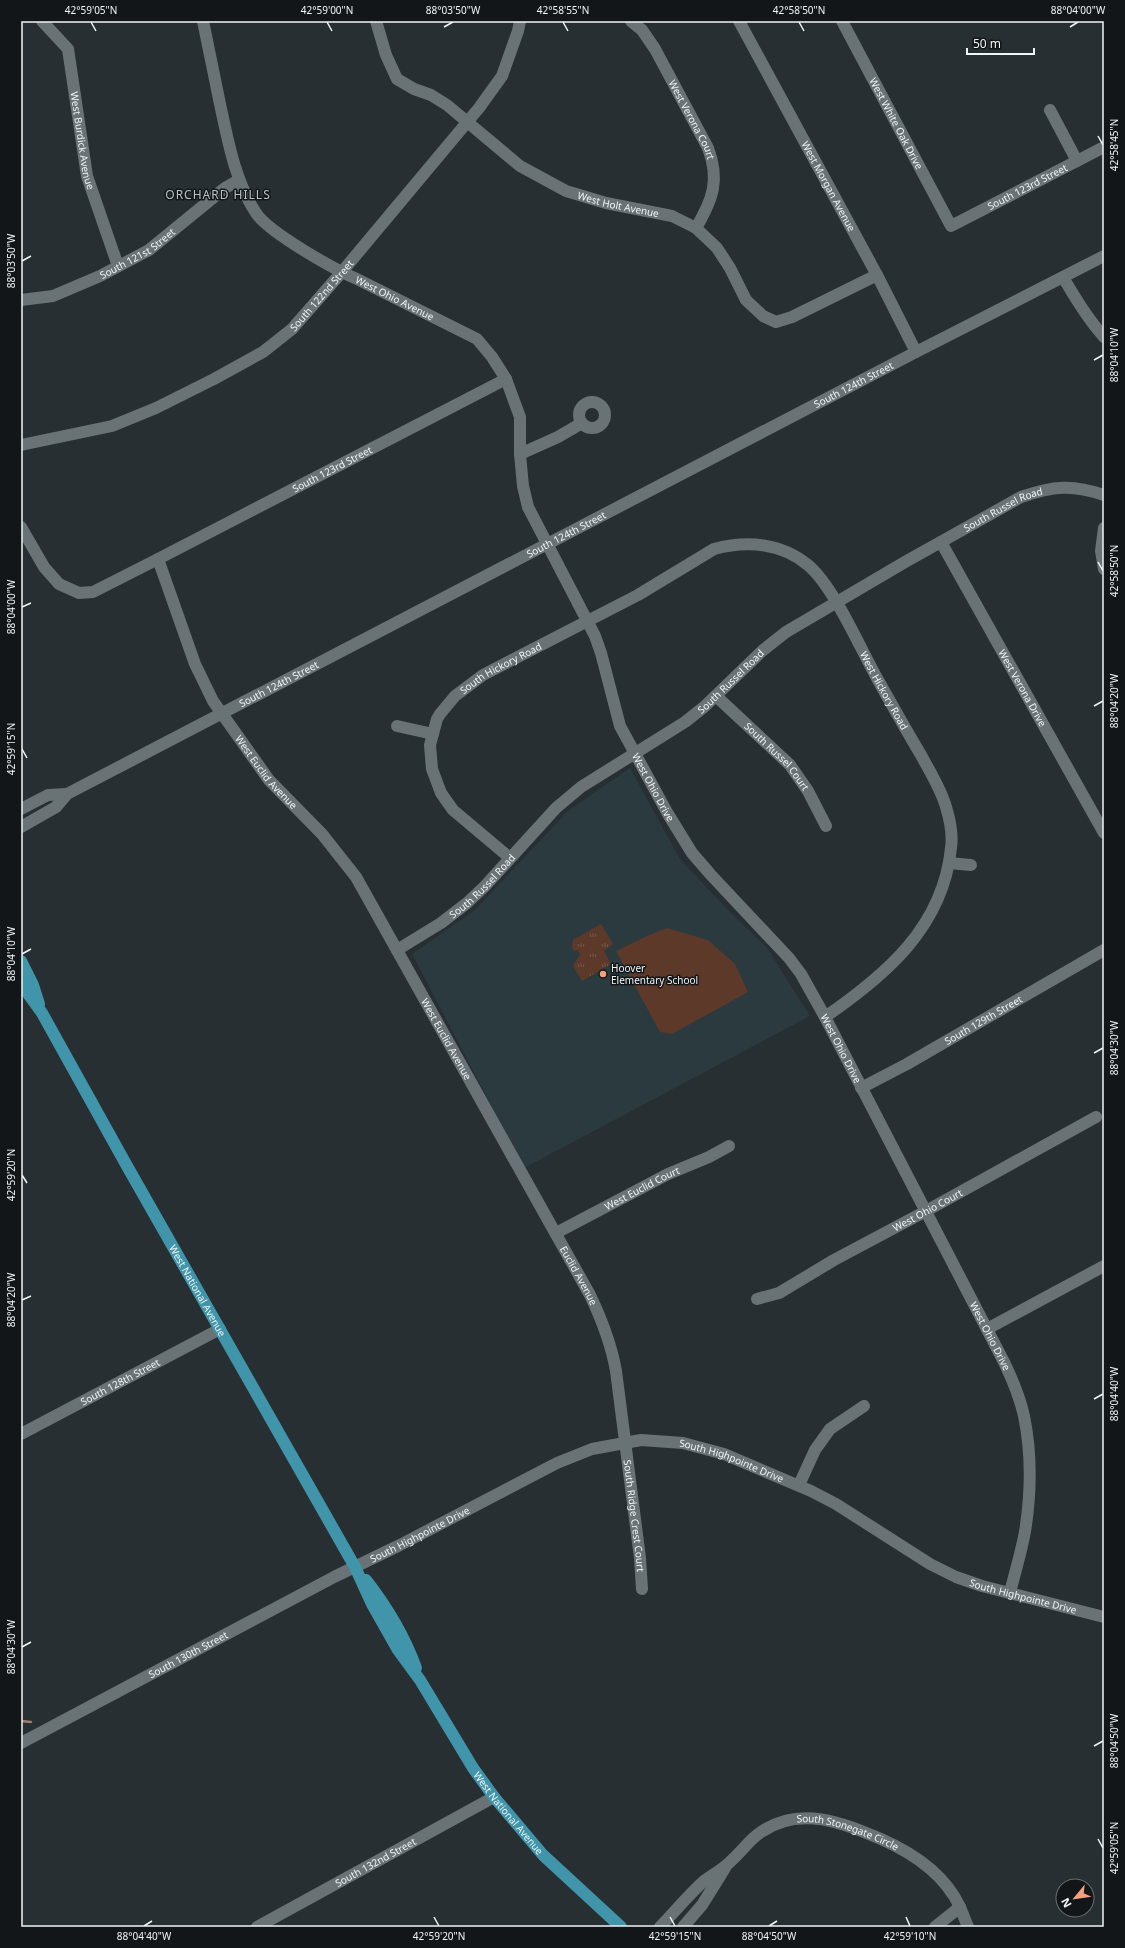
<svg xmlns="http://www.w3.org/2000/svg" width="1125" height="1948" font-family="'Noto Sans',sans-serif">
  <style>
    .built { fill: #2b3a3f }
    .park { fill: url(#park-tufts) }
    .pitch { fill: #5d3929 }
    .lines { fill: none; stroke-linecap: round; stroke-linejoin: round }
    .stream { stroke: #a07f70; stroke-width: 2.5 }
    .minor { stroke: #697275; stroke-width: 12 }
    .major { stroke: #4095aa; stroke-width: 12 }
    .ticks { fill: none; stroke: #f0f5f7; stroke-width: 1.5 }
    .poi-dot { fill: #f2a07e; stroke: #131618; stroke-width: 1.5 }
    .labels { text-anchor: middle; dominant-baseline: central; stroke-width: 3; stroke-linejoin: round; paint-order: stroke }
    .street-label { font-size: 10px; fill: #f0f5f7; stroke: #131618 }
    .poi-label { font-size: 10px; fill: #f0f5f7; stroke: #131618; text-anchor: start }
    .quarter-label { font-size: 12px; letter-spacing: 1px; fill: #bac4c7; stroke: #131618 }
    .neatline { fill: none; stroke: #f0f5f7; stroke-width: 1.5 }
    .ticks-label { font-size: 10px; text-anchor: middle; fill: #f0f5f7 }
  </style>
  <defs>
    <pattern id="park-tufts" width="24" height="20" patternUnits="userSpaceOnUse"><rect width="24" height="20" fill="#5d3929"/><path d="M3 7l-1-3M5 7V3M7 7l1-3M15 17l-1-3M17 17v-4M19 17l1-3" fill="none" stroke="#755649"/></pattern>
  </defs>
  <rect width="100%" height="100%" fill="#272f32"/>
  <!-- built -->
  <path class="built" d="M630 768 680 859 724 906 767 948 810 1016 524 1168 412 954 475 910 568 811Z"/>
  <!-- park -->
  <path class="park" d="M601 924 613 944 604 951 611 964 582 981 573 966 580 954 578 950 574 951 572 948 573 940Z"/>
  <!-- pitch -->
  <path class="pitch" d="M667 928 708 940 735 964 748 992 672 1034 660 1032 616 951 647 936Z"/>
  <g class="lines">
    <!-- stream -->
    <path class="stream" d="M21 1721 31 1722"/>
    <!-- minor -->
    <g class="minor">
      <path id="s1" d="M42 21 68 49 87 176 118 266"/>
      <path id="s2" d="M203 21C209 49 214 76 220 104 228 141 235 181 256 213 268 232 335 270 357 279L477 339 492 357 506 379 520 417V454L523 486 528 507 595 636 601 653 620 726 668 814 692 853 711 875 789 958 801 974 825 1017 1005 1364C1013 1381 1020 1398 1024 1416 1031 1450 1031 1490 1026 1525 1023 1548 1015 1571 1010 1593"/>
      <path id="s3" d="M376 21 386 55 397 79 414 89 431 95 447 105 520 166 566 191 606 203 672 216 696 228 717 248 730 268 746 300 763 316 776 322 792 317 877 275"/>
      <path id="s4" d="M631 21 642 30 655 49 708 148C720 180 713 199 696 228"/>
      <path id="s5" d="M739 21 877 275 916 352"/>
      <path id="s6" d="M842 21 951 226 1104 147"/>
      <path d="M1050 110 1077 161"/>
      <path d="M1066 276 1064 279C1076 299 1088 319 1104 337"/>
      <path id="s7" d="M21 300 53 296 100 276 149 250 225 188 239 180"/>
      <circle cx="592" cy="415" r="13"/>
      <path id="s8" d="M21 445 112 426 156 408 214 379 263 352 292 329 341 273 479 108 502 76 518 31 520 21"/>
      <path d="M520 454 558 437 582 423"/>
      <path id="s9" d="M21 527 44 567 59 584 79 593 93 592 158 559 195 664 213 701 269 780 322 834 356 877 590 1295C602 1320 611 1343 616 1371L640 1558 642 1589"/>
      <path d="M1104 528 1101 551 1104 569"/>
      <path id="s10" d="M941 542 1104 833"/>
      <path id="s11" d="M158 559 506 379"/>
      <path id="s12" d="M716 696 790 765 808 791 826 826"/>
      <path d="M397 726 433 734"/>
      <path d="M21 809 48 795 67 794"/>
      <path id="s13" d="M21 827 56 807 67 794 916 352 1104 256"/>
      <path id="s14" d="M510 858 453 810 441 793 432 769 430 745 437 719 440 714 455 696 483 675 638 595 714 549C747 540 781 543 808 565 834 587 860 648 878 680 892 705 906 730 921 755 930 772 941 789 946 807 950 820 953 835 951 848 943 927 886 975 825 1017"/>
      <path d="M949 863 971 865"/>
      <path id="s15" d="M397 950 441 923 467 903 485 886 556 808 581 787 685 722 704 707 762 651 786 632 905 562 1021 497C1053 486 1072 484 1104 495"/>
      <path id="s16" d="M861 1088 907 1064 1104 950"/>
      <path id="s17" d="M556 1233 668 1174 709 1157 729 1146"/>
      <path id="s18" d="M757 1299 779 1293 834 1260 926 1211 1096 1117"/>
      <path d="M987 1329 1104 1266"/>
      <path id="s19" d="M21 1434 220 1329"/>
      <path d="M799 1485 815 1450 830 1429 864 1406"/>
      <path id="s20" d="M21 1743 334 1577 400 1545 557 1463 592 1449 641 1440 683 1443 724 1454 811 1491 836 1504 930 1564 956 1577 982 1586 1104 1617"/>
      <path id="s21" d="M257 1927 494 1797"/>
      <path id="s22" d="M660 1927C675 1912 688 1895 704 1881 714 1874 725 1868 733 1859 743 1850 750 1839 761 1832 800 1805 843 1823 881 1839 913 1853 945 1875 960 1907"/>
      <path d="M683 1927 702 1905 725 1868"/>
      <path d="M935 1927 960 1907 968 1927"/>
    </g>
    <!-- major -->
    <g class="major">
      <path d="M21 961 33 985 39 1004"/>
      <path id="s23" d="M21 984 42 1013 127 1166 355 1567 372 1604 398 1650 420 1680 473 1768 494 1797 543 1855 621 1927"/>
      <path d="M366 1580C387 1607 404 1635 416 1668"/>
    </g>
  </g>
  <!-- ticks -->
  <path class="ticks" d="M91 22 96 31M327 22 332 31M563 22 568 31M799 22 804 31M444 27 453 22M1070 27 1078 22M1098 136 1103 145M22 261 31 256M1094 360 1103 355M1098 562 1103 571M22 607 31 603M1094 706 1103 701M22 749 27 758M22 954 31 949M1094 1053 1103 1048M22 1175 27 1183M22 1300 31 1296M1094 1399 1103 1394M22 1647 31 1642M1094 1746 1103 1741M1098 1839 1103 1848M434 1917 439 1926M670 1917 675 1926M906 1917 910 1926M144 1926 152 1921M769 1926 777 1921"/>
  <!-- markers -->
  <circle class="poi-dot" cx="603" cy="974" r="4"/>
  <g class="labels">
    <!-- street labels -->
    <g class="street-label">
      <text stroke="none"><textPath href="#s4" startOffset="117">West Verona Court</textPath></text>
      <text stroke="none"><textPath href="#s6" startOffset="116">West White Oak Drive</textPath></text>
      <text stroke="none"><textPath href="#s1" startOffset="131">West Burdick Avenue</textPath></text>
      <text stroke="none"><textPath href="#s5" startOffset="188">West Morgan Avenue</textPath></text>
      <text stroke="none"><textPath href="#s6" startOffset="318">South 123rd Street</textPath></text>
      <text stroke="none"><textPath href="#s3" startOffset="320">West Holt Avenue</textPath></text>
      <text stroke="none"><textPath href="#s7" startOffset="127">South 121st Street</textPath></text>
      <text stroke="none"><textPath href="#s8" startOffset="343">South 122nd Street</textPath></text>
      <text stroke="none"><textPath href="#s2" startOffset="364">West Ohio Avenue</textPath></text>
      <text stroke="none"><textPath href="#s13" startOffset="944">South 124th Street</textPath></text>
      <text stroke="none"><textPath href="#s11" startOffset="196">South 123rd Street</textPath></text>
      <text stroke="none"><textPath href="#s15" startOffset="755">South Russel Road</textPath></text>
      <text stroke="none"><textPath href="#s13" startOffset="620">South 124th Street</textPath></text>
      <text stroke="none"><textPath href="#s14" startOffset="255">South Hickory Road</textPath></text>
      <text stroke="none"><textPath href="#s15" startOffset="431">South Russel Road</textPath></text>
      <text stroke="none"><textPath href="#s13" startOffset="296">South 124th Street</textPath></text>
      <text stroke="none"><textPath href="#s10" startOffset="167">West Verona Drive</textPath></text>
      <text stroke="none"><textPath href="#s14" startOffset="746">West Hickory Road</textPath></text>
      <text stroke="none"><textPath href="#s12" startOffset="86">South Russel Court</textPath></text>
      <text stroke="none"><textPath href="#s9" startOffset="419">West Euclid Avenue</textPath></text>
      <text stroke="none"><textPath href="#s2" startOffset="945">West Ohio Drive</textPath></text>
      <text stroke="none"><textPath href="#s15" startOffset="107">South Russel Road</textPath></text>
      <text stroke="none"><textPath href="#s16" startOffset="140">South 129th Street</textPath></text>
      <text stroke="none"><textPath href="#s9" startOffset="743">West Euclid Avenue</textPath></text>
      <text stroke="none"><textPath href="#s2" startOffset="1269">West Ohio Drive</textPath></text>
      <text stroke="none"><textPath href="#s17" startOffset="97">West Euclid Court</textPath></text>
      <text stroke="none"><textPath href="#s18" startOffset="193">West Ohio Court</textPath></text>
      <text stroke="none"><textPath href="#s9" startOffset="1014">Euclid Avenue</textPath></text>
      <text stroke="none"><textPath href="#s23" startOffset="354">West National Avenue</textPath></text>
      <text stroke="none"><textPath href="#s2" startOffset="1593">West Ohio Drive</textPath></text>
      <text stroke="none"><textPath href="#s19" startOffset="112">South 128th Street</textPath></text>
      <text stroke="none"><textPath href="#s20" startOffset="786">South Highpointe Drive</textPath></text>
      <text stroke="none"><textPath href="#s9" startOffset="1263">South Ridge Crest Court</textPath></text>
      <text stroke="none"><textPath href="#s20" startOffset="450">South Highpointe Drive</textPath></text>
      <text stroke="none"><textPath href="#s20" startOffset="1110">South Highpointe Drive</textPath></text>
      <text stroke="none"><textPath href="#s20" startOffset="189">South 130th Street</textPath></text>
      <text stroke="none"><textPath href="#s23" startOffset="963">West National Avenue</textPath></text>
      <text stroke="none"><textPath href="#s22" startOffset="231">South Stonegate Circle</textPath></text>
      <text stroke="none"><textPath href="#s21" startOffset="135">South 132nd Street</textPath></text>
    </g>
    <!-- poi labels -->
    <g class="poi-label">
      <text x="611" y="968">Hoover<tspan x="611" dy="12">Elementary School</tspan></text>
    </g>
    <!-- quarter labels -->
    <g class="quarter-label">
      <text x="218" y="194">ORCHARD HILLS</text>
    </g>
  </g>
  <!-- border -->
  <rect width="1125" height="1948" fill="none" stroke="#131618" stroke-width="44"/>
  <!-- north arrow -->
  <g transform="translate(1075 1898) rotate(241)"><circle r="19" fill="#131618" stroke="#6b6f71"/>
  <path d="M0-3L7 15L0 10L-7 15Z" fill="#f2a07e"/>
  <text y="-6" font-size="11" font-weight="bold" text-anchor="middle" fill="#f0f5f7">N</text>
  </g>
  <!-- scale -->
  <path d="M967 48v6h67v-6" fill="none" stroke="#f0f5f7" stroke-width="2"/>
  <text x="973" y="48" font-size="12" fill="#f0f5f7" stroke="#131618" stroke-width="3" paint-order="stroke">50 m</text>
  <rect x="22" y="22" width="1081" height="1904" class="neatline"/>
  <g class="ticks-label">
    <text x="91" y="14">42°59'05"N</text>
    <text x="327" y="14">42°59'00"N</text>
    <text x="453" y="14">88°03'50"W</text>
    <text x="563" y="14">42°58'55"N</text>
    <text x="799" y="14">42°58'50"N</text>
    <text x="1078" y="14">88°04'00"W</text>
    <text transform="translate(1114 145) rotate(-90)" y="4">42°58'45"N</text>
    <text transform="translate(11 261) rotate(-90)" y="4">88°03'50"W</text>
    <text transform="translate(1114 355) rotate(-90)" y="4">88°04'10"W</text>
    <text transform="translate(1114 571) rotate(-90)" y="4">42°58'50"N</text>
    <text transform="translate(11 607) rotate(-90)" y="4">88°04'00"W</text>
    <text transform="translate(1114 701) rotate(-90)" y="4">88°04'20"W</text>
    <text transform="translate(11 749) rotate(-90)" y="4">42°59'15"N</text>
    <text transform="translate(11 954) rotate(-90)" y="4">88°04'10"W</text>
    <text transform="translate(1114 1048) rotate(-90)" y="4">88°04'30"W</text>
    <text transform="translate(11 1175) rotate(-90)" y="4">42°59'20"N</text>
    <text transform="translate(11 1300) rotate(-90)" y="4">88°04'20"W</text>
    <text transform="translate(1114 1394) rotate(-90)" y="4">88°04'40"W</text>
    <text transform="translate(11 1647) rotate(-90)" y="4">88°04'30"W</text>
    <text transform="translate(1114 1741) rotate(-90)" y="4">88°04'50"W</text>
    <text transform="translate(1114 1848) rotate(-90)" y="4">42°59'05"N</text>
    <text x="144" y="1940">88°04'40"W</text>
    <text x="439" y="1940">42°59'20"N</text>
    <text x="675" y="1940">42°59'15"N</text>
    <text x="769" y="1940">88°04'50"W</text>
    <text x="910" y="1940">42°59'10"N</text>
  </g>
</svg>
